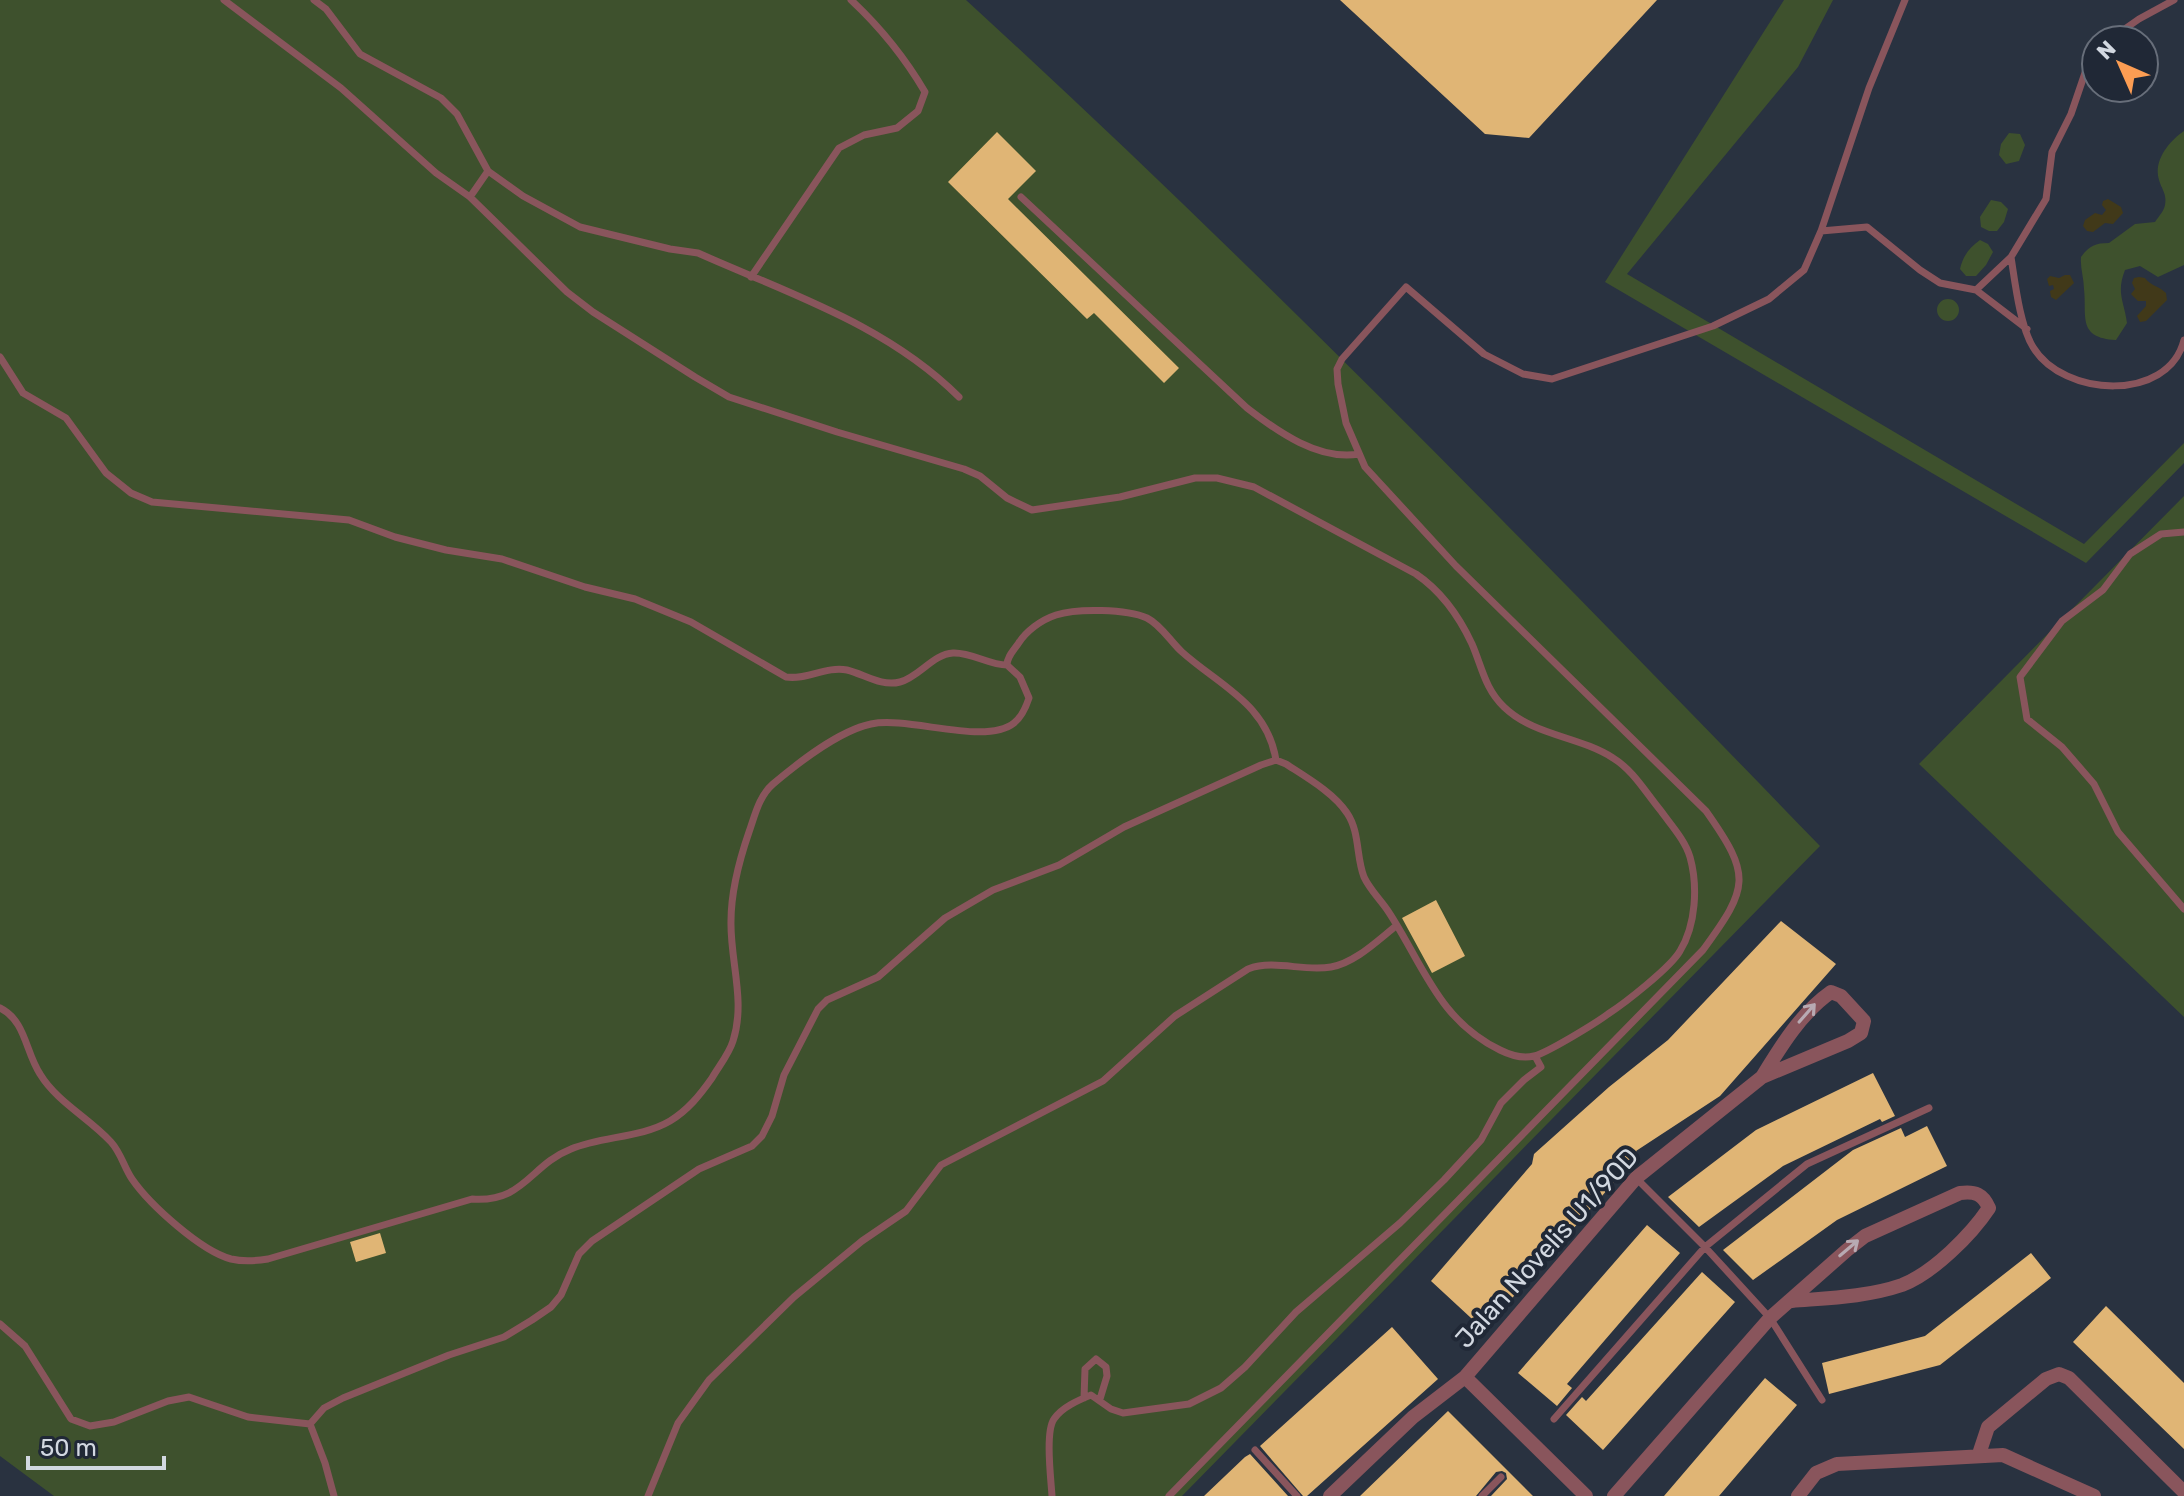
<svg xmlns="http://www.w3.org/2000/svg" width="2184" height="1496" font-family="Rubik,sans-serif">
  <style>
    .green { fill: #3e512d }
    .sand { fill: #413919 }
    .building { fill: #e0b575 }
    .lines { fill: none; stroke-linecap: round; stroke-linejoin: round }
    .service { stroke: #89555c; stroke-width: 7 }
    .minor { stroke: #89555c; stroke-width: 14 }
    .oneway { stroke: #b8aab2 }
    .labels { text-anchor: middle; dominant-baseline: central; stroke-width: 8; stroke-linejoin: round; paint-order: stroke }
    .street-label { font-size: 26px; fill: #d2d8e1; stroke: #202836 }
  </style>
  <rect width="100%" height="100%" fill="#293240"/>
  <!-- green -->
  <path class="green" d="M0 0H966C1262 271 1541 558 1820 846L1182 1496H54L0 1456Z
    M1784 0H1833L1798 67 1627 274 2084 544 2184 443V463L2086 563 1605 282Z
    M2184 131V265L2158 277 2140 266 2125 270C2116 293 2124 301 2127 323L2116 340C2077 338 2087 316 2084 289 2084 278 2080 268 2081 257 2089 246 2095 243 2109 243L2135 224 2155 222C2159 216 2164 211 2165 205 2167 194 2162 190 2159 180 2153 161 2169 141 2184 131Z
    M2009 133 2020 134 2025 145 2019 161 2006 164 1999 155 2001 144Z
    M1991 200 2001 202 2008 209 2004 222 1997 231H1989L1981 227 1980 217Z
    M1980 240 1988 244 1993 252 1986 265 1976 276H1966L1960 269C1963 256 1969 248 1980 240Z
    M1937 310a11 11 0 1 1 22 0a11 11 0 1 1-22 0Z
    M2184 496V1017L1919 764Z"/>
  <!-- sand -->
  <path class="sand" d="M2108 199 2121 207 2123 213 2113 224 2105 223 2093 232 2087 231 2083 226 2085 220 2095 213 2102 215 2106 210 2102 205 2103 201Z
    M2065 275H2070L2074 283 2056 300 2051 297 2050 291 2054 289 2053 285 2049 286 2047 279 2050 276 2059 278Z
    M2139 277 2145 278C2151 286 2159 286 2166 293L2167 300 2146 321 2140 322 2137 316 2146 306V301H2138L2131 294 2135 289 2132 283 2134 278Z"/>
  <!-- building -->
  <path class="building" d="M1340 0H1657L1529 138 1485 134Z
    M997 132 1036 171 1008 199 1179 368 1164 383 1094 313 1087 319 948 182Z
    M1436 900 1465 956 1432 973 1402 918Z
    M1781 921 1836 964 1720 1096 1636 1151 1638 1155 1484 1330 1431 1281 1532 1164 1534 1154 1609 1087 1668 1040Z
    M1873 1073 1895 1116 1882 1122 1880 1119 1783 1166 1699 1227 1668 1197 1756 1130Z
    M1927 1126 1947 1166 1837 1220 1753 1280 1723 1250 1853 1150 1901 1128 1905 1137Z
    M1647 1225 1680 1253 1567 1384 1572 1388 1557 1406 1518 1373Z
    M380 1233 386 1253 356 1262 350 1242Z
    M2031 1253 2051 1278 1940 1365 1829 1394 1822 1363 1925 1336Z
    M1702 1272 1735 1302 1603 1450 1566 1415 1582 1397 1586 1401Z
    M2106 1306 2184 1383V1449L2073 1342Z
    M1392 1327 1438 1379 1307 1496H1303L1260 1446Z
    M1765 1378 1797 1405 1719 1496H1664Z
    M1448 1411 1533 1496H1491L1507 1479 1506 1473 1502 1471 1496 1472 1476 1496H1360Z
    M1250 1454 1288 1496H1204L1245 1457Z"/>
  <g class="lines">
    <!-- service -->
    <path class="service" d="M224 0 341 88 436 173 470 197 567 292 593 312 695 377 729 397 837 432 964 469 980 476 1007 498 1032 510 1120 497 1195 478H1217L1254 487 1416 574C1441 591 1459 616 1472 644 1482 667 1485 689 1504 707 1534 736 1579 736 1613 758 1633 770 1646 793 1661 811 1671 825 1685 840 1690 857 1698 886 1696 925 1680 951 1671 967 1625 1003 1608 1014 1596 1023 1547 1053 1534 1056 1522 1059 1510 1055 1500 1050 1438 1020 1423 964 1388 911 1380 899 1370 890 1364 877 1356 857 1360 832 1347 813 1334 793 1306 777 1286 764L1276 760 1261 765 1124 827 1059 865 993 890 945 918 878 977 827 1000 818 1009 784 1075 772 1116 762 1136 752 1146 699 1169 592 1241 579 1254 561 1295 551 1307 532 1320 504 1337 449 1355 343 1398 324 1408 310 1424
      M314 0 326 9 360 54 441 98 457 114 488 171 523 196 580 227 670 249 698 253C790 294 887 325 959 397
      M2109 40 2139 19 2174 0
      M2096 57 2085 73 2071 114 2052 152 2046 199 2011 257C2015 282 2020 326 2033 347 2063 397 2168 403 2184 340
      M470 197 488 171
      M1021 197 1247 408C1278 432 1319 461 1359 454
      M1821 231 1869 88 1905 0
      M751 277 839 148 864 135 897 128 918 111 925 92C905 58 880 27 851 0
      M1976 290 2011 257
      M0 357 23 393 66 418 106 473 131 493 152 502 349 520 395 537 446 550 502 559 585 587 635 599 691 622 786 677C807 680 826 666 847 670 864 674 881 687 900 682 919 677 933 654 953 653 971 652 989 665 1007 665
      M2184 532 2161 534 2130 554 2103 590 2062 621 2020 677 2027 719 2062 747 2094 784 2118 832 2184 909
      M0 1008C26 1021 25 1051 40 1074 57 1102 89 1118 111 1142 121 1153 124 1167 132 1179 150 1205 201 1251 231 1259 244 1262 256 1261 268 1259L472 1199C524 1203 530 1165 571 1149 602 1136 641 1138 670 1121 688 1110 700 1095 712 1078 719 1066 729 1054 733 1041 746 1001 730 961 731 921 731 890 739 861 749 832 755 815 759 796 773 784 798 763 838 731 871 724 909 716 985 746 1014 723 1022 717 1026 707 1029 698L1020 677 1007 665C1007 657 1013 651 1018 644 1026 631 1041 620 1056 615 1077 608 1127 609 1147 618 1161 625 1171 642 1182 652 1220 686 1267 704 1276 760
      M1636 1178 1705 1247 1770 1318 1822 1400
      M0 1324 25 1346 71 1419 90 1426 114 1422 168 1401 189 1397 248 1417 310 1424 325 1463 334 1496
      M1084 1398 1085 1369 1096 1359 1106 1367 1107 1376 1100 1399
      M1554 1419 1705 1247 1807 1164 1929 1108
      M1255 1450 1297 1496
      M648 1496 678 1423 709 1380 794 1297 862 1241 906 1211 941 1165 1103 1081 1175 1016 1248 969C1275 959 1303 972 1331 967 1355 963 1378 940 1396 926
      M1052 1496C1051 1479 1045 1432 1054 1419 1062 1407 1079 1400 1091 1395L1111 1409 1123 1413 1189 1404 1221 1388 1245 1367 1296 1312 1400 1223 1444 1180 1481 1140 1501 1103 1524 1080 1541 1067 1535 1056
      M1169 1496 1703 950C1749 887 1752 876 1706 811L1456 566 1365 467 1346 423 1338 384 1337 369 1342 359 1406 287 1484 354 1523 374 1552 379 1713 326 1769 299 1804 270 1821 231 1867 227 1920 270 1940 283 1976 290 2027 329
      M1482 1496 1501 1477"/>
    <!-- minor -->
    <path class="minor" d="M1465 1377 1586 1496
      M1979 1454 1988 1427 2046 1379 2059 1374 2069 1378 2184 1492
      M1330 1496 1413 1417 1465 1377 1636 1178 1762 1077 1848 1041 1861 1033 1864 1021 1841 996 1831 992C1801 1013 1781 1046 1762 1077
      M1614 1496 1770 1318 1847 1250 1865 1236 1960 1193C1975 1191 1983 1194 1989 1208 1971 1235 1933 1273 1902 1285 1867 1297 1828 1298 1792 1301
      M1798 1496 1816 1473 1837 1464 2003 1455 2094 1496"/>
  </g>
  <!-- one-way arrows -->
  <defs><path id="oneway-shaft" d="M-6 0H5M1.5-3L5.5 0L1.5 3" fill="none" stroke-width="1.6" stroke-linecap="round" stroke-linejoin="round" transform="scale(2)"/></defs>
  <g class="oneway">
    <use href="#oneway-shaft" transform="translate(1807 1013) rotate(-49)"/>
    <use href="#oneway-shaft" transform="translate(1849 1248) rotate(-40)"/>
  </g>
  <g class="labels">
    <!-- street labels -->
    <g class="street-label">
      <text transform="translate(1547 1248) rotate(-48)">Jalan Novelis U1/90D</text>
    </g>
  </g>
  <!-- north arrow -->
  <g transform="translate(2120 64) rotate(315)"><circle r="38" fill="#202836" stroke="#676e7a" stroke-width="2"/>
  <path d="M0-6L14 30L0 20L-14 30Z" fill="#fc9d53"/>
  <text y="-12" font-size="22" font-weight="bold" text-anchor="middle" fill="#d2d8e1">N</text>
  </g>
  <!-- scale -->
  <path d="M28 1456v12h136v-12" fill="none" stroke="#d2d8e1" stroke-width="4"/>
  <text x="40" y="1456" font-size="24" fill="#d2d8e1" stroke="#202836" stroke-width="6" paint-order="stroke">50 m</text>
</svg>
